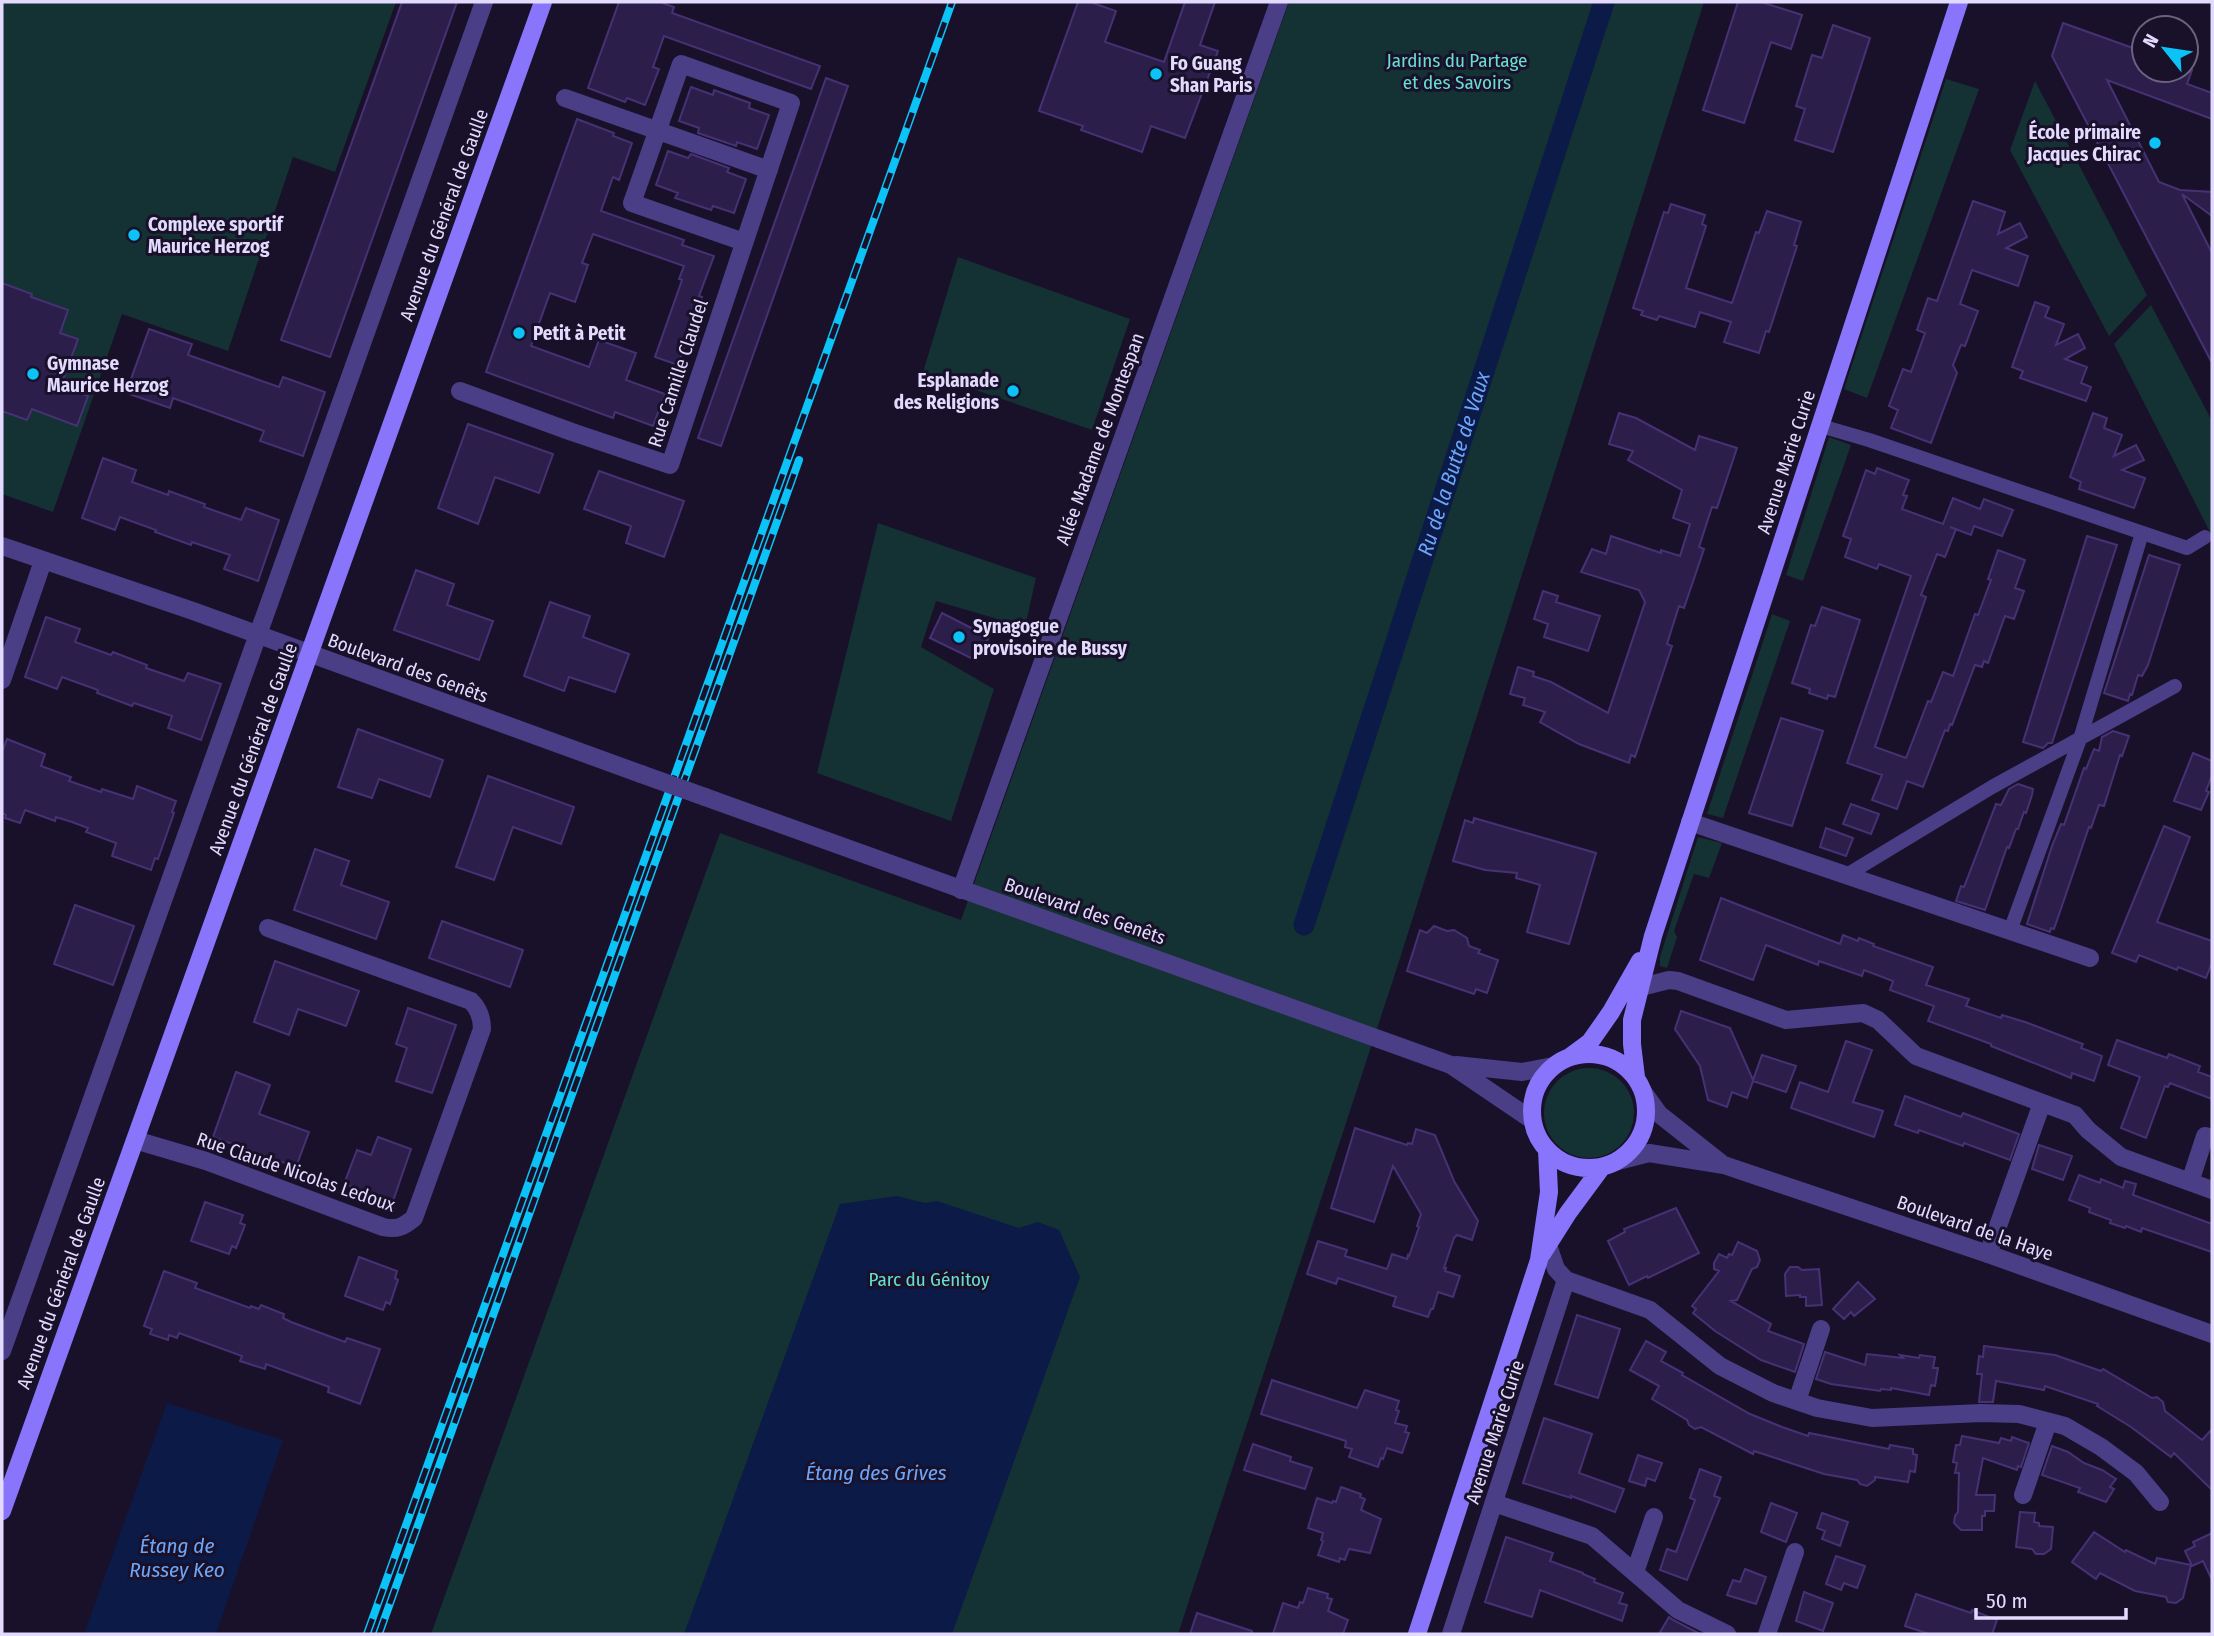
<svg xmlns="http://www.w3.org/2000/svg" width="2214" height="1636" font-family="'Fira Sans Condensed',sans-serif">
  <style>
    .green { fill: #143133 }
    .water { fill: #0c1a47 }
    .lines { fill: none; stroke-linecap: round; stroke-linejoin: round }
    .canal { stroke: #0c1a47; stroke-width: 21 }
    .building { fill: #2c1e4a; stroke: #473175; stroke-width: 2 }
    .pedestrian { stroke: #4a3e87; stroke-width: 14 }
    .minor { stroke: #4a3e87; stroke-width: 18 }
    .tertiary { stroke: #4a3e87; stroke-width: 18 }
    .secondary { stroke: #8975fb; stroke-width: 18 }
    .rail-casing { stroke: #0cc3f8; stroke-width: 8 }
    .rail { stroke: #19112a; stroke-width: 5; stroke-dasharray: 16; stroke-linecap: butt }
    .tertiary-bridge { stroke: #4a3e87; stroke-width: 18 }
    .poi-dot { fill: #0cc3f8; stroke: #19112a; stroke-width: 2.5 }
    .labels { text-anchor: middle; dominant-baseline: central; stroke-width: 6; stroke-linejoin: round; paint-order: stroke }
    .park-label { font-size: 19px; fill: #67decf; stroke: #19112a }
    .poi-label { font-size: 19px; font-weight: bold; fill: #e3dbfe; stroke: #19112a; text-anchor: start }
    .street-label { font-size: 19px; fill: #e3dbfe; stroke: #19112a }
    .water-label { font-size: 21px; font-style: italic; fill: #6ca6fb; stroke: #19112a }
  </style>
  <rect width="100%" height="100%" fill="#19112a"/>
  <!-- green -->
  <path class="green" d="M2 2H396L335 172 293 157 228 351 122 314 53 512 2 494Z
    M1289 2H1704L1394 977 1178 1634H431L720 833 961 920Z
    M1946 79 1979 89 1867 398 1844 389Z
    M2035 81 2147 295 2109 336 2010 150Z
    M958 257 1130 319 1092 430 923 372Z
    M2151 305 2212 421V536L2114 344Z
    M1829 437 1851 445 1803 581 1786 575Z
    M878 523 1036 578 1025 627 936 601 921 647 994 689 951 821 817 773Z
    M1772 614 1790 621 1723 818 1707 814Z
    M1698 837 1722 843 1709 878 1694 874 1674 931 1677 937 1667 968 1660 966V957Z
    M1544 1113a45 45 0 1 1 90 0a45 45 0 1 1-90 0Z"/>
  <!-- water -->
  <path class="water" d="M897 1196 925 1203 937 1201 1019 1228 1038 1222 1059 1230 1080 1277 952 1634H684L840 1204Z
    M167 1403 283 1440 216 1634H84Z"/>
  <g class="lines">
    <!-- canal -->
    <path class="canal" id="s1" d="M1304 925 1604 2"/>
  </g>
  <!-- building -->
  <path class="building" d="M402 2H457L330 357 281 340Z
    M619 2H660L674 7 672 13 820 66 811 89 664 36 653 67 659 69 645 105 627 98 625 102 588 88Z
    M1078 2H1090L1116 11 1105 42 1164 62 1185 2H1215L1200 45 1218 51 1185 138 1151 126 1142 152 1081 130 1083 126 1039 111Z
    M1738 2H1761L1802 15 1791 49 1771 42 1744 123 1703 110Z
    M2063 23 2144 52V70H2192L2187 84 2212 93V119L2107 80 2159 182 2180 190 2212 192V216L2182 194 2212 253V363L2052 56Z
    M1833 25 1870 38 1833 152 1795 140 1805 109 1796 106 1812 55 1822 58Z
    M826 78 848 86 721 446 698 438Z
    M691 87 713 95 714 90 736 98 750 103 749 108 769 115 757 149 737 142 736 146 698 133 699 128 679 121Z
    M577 119 614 133 613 136 632 143 619 180 613 177 601 211 684 240 682 245 714 256 699 296 702 297 678 365 655 357 682 280 679 279 684 266 593 234 582 263 588 265 575 302 550 293 531 346 589 367 599 340 636 353 626 380 665 394 653 426 615 412 613 418 486 372Z
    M668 151 688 158 691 154 729 168 727 172 746 179 734 213 713 206 711 210 675 198 678 193 656 185Z
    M1973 201 2005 212 1998 234 2020 223 2027 237 2006 248 2028 256 2018 286 1972 270 1960 304 1978 311 1965 346 1961 345 1953 365 1957 373 1931 443 1891 428 1898 410 1889 406 1903 369 1911 372 1925 333 1917 330 1928 298 1937 301Z
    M1671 204 1705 215 1702 224 1706 226 1686 288 1732 303 1756 232 1759 233 1767 211 1801 222 1794 245 1797 246 1769 332 1766 331 1759 353 1724 342 1731 322 1700 312 1695 327 1659 316 1657 320 1641 315 1643 311 1633 308 1664 212 1668 213Z
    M2 283 32 294 31 297 68 310 60 333 78 339 61 386 88 396 77 426 32 409 27 420 2 411Z
    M2035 302 2049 307 2045 317 2064 324 2056 345 2078 334 2085 348 2065 359 2087 367 2081 383 2091 387 2086 401 2020 378 2023 371 2012 367Z
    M149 329 192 344 188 355 279 387 283 377 325 392 303 456 260 441 264 431 173 398 170 408 126 393Z
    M1619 413 1636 418 1695 450 1699 436 1737 448 1717 508 1712 507 1699 547 1704 549 1684 608 1679 606 1667 644 1672 646 1635 757 1631 755 1629 763 1579 744 1540 722 1545 712 1523 705 1525 698 1510 694 1518 667 1534 672 1533 676 1551 682 1608 713 1645 602 1639 590 1581 572 1592 549 1606 554 1611 536 1661 553V550L1680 556 1690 524 1673 518 1682 490 1628 460 1633 451 1609 444Z
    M2093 413 2107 418 2104 428 2122 435 2114 456 2136 445 2144 460 2122 470 2145 478 2134 508 2079 489 2081 482 2070 477Z
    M468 424 553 454 539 493 495 477 478 524 438 508Z
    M103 458 136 470 132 482 168 495 169 491 205 504 204 507 241 520 246 508 279 520 258 581 224 569 230 555 192 542 191 545 155 532 156 530 120 517 115 530 82 518Z
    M1877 468 1909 480 1903 495 1907 496 1902 509 1943 524 1953 498 1980 509 1984 499 2013 510 2002 536 1974 526 1971 535 1950 527 1956 529 1945 557 1937 554 1921 595 1926 597 1875 747 1906 758 1928 701 1931 702 1943 672 1953 676 1975 614 1978 615 1991 580 1988 579 1998 550 2025 560 2015 588 2024 591 2014 619 2005 616 1988 663 1984 661 1982 667 1975 665 1952 725 1950 724 1948 731 1945 730 1923 787 1907 781 1897 809 1872 800 1882 775 1847 763 1911 576 1879 564 1877 569 1845 557 1851 539 1843 536 1866 470 1875 474Z
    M599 471 684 501 664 557 626 543 631 526 584 509Z
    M2087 536 2117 545 2052 743H2048L2043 748 2023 742Z
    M2149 555 2180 565 2148 665 2142 676 2138 675 2132 695 2130 694 2128 701 2104 693Z
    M416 570 454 584 447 605 493 621 479 660 394 630Z
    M1543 591 1558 596 1556 602 1600 616 1588 651 1544 637 1548 624 1534 619Z
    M550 602 590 616 583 637 629 654 615 692 569 677 564 691 524 676Z
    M1822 607 1860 620 1835 697 1828 695 1827 699 1809 693 1810 689 1792 683 1811 625 1815 626Z
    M942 613 989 637 977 661 930 638Z
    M46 617 80 629 75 642 111 655 113 652 147 665 146 668 184 681 188 673 221 684 201 740 168 728 172 716 134 703 132 706 97 693 98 690 62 677 57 689 25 677Z
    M1781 718 1823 731 1792 826 1749 813Z
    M358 729 443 760 430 797 379 779 372 798 338 787Z
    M2113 731 2129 736 2122 756 2120 755 2104 806 2099 805 2091 828 2089 827 2054 929 2051 928 2050 932 2027 924 2052 846 2061 824 2064 825 2084 768 2086 769 2094 749 2099 751 2102 737Z
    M7 739 45 754 41 766 71 777 69 781 101 792 102 789 133 799 137 786 176 801 172 812 174 813 158 859 155 858 151 870 112 856 116 843 86 832 88 828 72 822 56 817 55 821 25 810 20 823 5 818 6 815 2 813V752Z
    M2193 753 2212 761V775L2206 791 2209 792 2201 810 2174 801Z
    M488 776 574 807 561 844 513 827 494 880 456 867Z
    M2018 784 2033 789 2032 795 2026 813 2024 812 2018 829H2016L2009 848 2007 847 1985 910 1956 901 1961 886 1964 887 1996 804 2001 805 2009 789Z
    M1851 804 1879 814 1871 834 1843 824Z
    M1474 818 1596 853 1569 944 1527 932 1540 885 1516 878 1517 873 1485 870 1453 861 1465 820 1473 823Z
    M2164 826 2190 837 2157 922 2212 941V962L2206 978 2178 967 2177 970 2139 955 2136 962 2112 953Z
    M1826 828 1853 838 1846 856 1820 847Z
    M315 849 349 861 341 885 389 902 376 939 294 910Z
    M1721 898 1840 944 1843 935 1858 941 1859 938 1874 944 1873 946 1933 967 1926 985 1969 999 1966 1006 2001 1018 2002 1015 2025 1022 2083 1044 2081 1048 2102 1056 2094 1081 2072 1073 2071 1078 2059 1073 1991 1046V1044L1928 1021 1934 1006 1890 990 1893 981 1864 970 1862 976 1819 961 1818 965 1766 945 1753 980 1700 960Z
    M75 905 134 926 113 985 54 964Z
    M442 921 523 950 510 987 429 958Z
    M1434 926 1447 931 1454 930 1467 938 1469 946 1480 950 1478 953 1498 960 1487 993 1476 989 1474 994 1407 971 1420 930 1427 933Z
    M275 961 359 991 346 1026 298 1009 289 1035 254 1022Z
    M408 1008 456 1025 432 1093 396 1081 407 1048 396 1044Z
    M1681 1011 1730 1028 1753 1080 1762 1055 1796 1066 1786 1092 1753 1081 1747 1098 1732 1092 1727 1107 1708 1100 1700 1066 1675 1029Z
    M2117 1040 2167 1058 2169 1054 2200 1066 2198 1072 2212 1077V1099L2170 1083 2168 1087 2165 1086 2146 1138 2121 1128 2140 1077 2108 1065Z
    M1846 1041 1872 1050 1853 1102 1883 1111 1874 1137 1791 1108 1800 1082 1828 1092Z
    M236 1072 270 1085 259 1114 309 1132 296 1167 213 1137Z
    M1905 1096 1961 1117 1963 1113 2019 1134 2010 1160 1964 1143 1963 1146 1919 1130 1918 1133 1895 1125Z
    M1355 1128 1407 1145 1408 1143 1412 1144 1416 1129 1435 1135 1454 1181 1478 1221 1472 1240 1457 1235 1454 1238 1444 1268H1446L1445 1271 1460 1276 1453 1297 1438 1292 1433 1309H1431L1428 1317 1393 1306 1396 1297 1338 1278 1336 1284 1307 1274 1318 1241 1347 1250 1345 1256 1387 1269 1392 1254 1407 1259 1408 1255 1409 1256 1419 1227 1417 1226 1421 1214 1393 1166 1374 1222 1331 1208Z
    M378 1137 411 1149 393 1201 344 1184 357 1150 371 1155Z
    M2039 1145 2072 1156 2063 1180 2032 1169Z
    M2079 1175 2100 1183 2101 1179 2123 1188 2125 1181 2136 1184 2133 1195 2212 1224V1252L2142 1228 2141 1232 2126 1226 2125 1228 2110 1223 2111 1220 2089 1212 2090 1208 2069 1200Z
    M205 1202 243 1215 240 1223 245 1225 236 1248 232 1246 229 1254 191 1241Z
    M1676 1208 1699 1253 1648 1278 1647 1276 1629 1285 1608 1241 1625 1232 1624 1229Z
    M1738 1242 1757 1251 1760 1260 1757 1267 1752 1269 1737 1300 1731 1301 1771 1324 1768 1331 1804 1344 1795 1372 1761 1360 1715 1331 1693 1313 1696 1309 1692 1306 1719 1271 1714 1269V1263L1719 1254 1727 1258 1729 1254 1732 1255Z
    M359 1257 397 1271 395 1278 398 1280 390 1304 386 1302 383 1310 345 1296Z
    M1790 1267H1798L1802 1270 1819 1269 1822 1305 1806 1306V1297H1800V1295L1786 1296 1785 1274Z
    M164 1271 197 1283 195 1288 250 1308 251 1306 259 1309 261 1305 284 1314 283 1318 291 1322 345 1342 347 1338 380 1349 360 1404 328 1392 329 1387 266 1364 265 1369 240 1361 242 1356 179 1333 177 1338 169 1335 168 1340 150 1334 152 1329 144 1326Z
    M1858 1282 1875 1299 1854 1316 1851 1312 1844 1319 1833 1309Z
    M1577 1315 1620 1329 1598 1398 1555 1384Z
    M1646 1341 1666 1352 1661 1361 1683 1373 1682 1375 1750 1414 1782 1427 1808 1436 1809 1433 1889 1449 1890 1445 1913 1449V1454L1917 1455 1915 1472 1910 1471 1908 1482 1875 1477V1480L1867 1486 1860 1484 1857 1480 1824 1474 1754 1451 1753 1454 1701 1427 1695 1429 1689 1425 1687 1420 1652 1399 1659 1386 1630 1370Z
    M1984 1346 2055 1355 2101 1371 2103 1369 2152 1398 2157 1397 2163 1402 2165 1411 2202 1440 2212 1429V1490L2174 1453 2171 1457 2131 1427 2097 1406 2098 1404 2045 1386 2044 1390 1996 1381 1993 1402H1979L1982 1374H1977L1979 1356 1983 1357Z
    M1825 1352 1865 1365 1867 1354 1903 1358 1900 1355 1919 1358 1920 1355 1935 1357 1933 1368H1938L1935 1386 1931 1385 1929 1395 1891 1388V1390L1881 1389 1880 1391 1831 1384 1816 1379Z
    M1272 1380 1357 1408 1365 1390 1399 1401 1396 1410 1399 1411 1395 1423 1407 1426 1405 1432 1409 1433 1402 1453 1387 1448 1383 1459 1381 1458 1378 1467 1349 1457 1352 1449 1345 1447 1346 1441 1261 1414Z
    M1544 1418 1592 1434 1579 1473 1624 1489 1615 1512 1571 1496V1498L1523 1483Z
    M1962 1436 1999 1443 2001 1438 2011 1441 2012 1437 2029 1443 2021 1467 2018 1466 2017 1470 1983 1458 1976 1495H1995L1994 1511H1985V1516H1982V1530H1961L1954 1523 1955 1516 1958 1512 1959 1473H1955L1957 1463 1953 1462 1956 1445H1960Z
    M1253 1444 1291 1457 1290 1461 1312 1468 1305 1489 1244 1470Z
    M2052 1446 2068 1452 2084 1463 2102 1470 2116 1479 2110 1487 2114 1489 2106 1502 2078 1492 2080 1488 2042 1475Z
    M1638 1455 1662 1463 1655 1481 1647 1478 1645 1486 1629 1481Z
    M1700 1469 1721 1477 1714 1496 1720 1498 1687 1580 1660 1570 1667 1549 1676 1552 1695 1500 1690 1498Z
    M1341 1487 1361 1494 1360 1497 1365 1499 1361 1510 1381 1519 1370 1553 1349 1549 1345 1560 1340 1558 1339 1562 1318 1555 1323 1541 1321 1540 1323 1533 1308 1528 1317 1498 1332 1503 1333 1501 1336 1502Z
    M1771 1503 1797 1513 1786 1542 1761 1532Z
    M2020 1512 2035 1513 2034 1522 2039 1523V1526L2053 1527 2051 1549 2044 1554H2036L2032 1549 2016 1547Z
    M1822 1513 1848 1522 1840 1546 1822 1539 1825 1531 1817 1528Z
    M2094 1532 2125 1552 2126 1550 2155 1564 2157 1558 2191 1565 2183 1598 2176 1603 2168 1602 2166 1597 2135 1591 2100 1573 2096 1579 2072 1562Z
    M2212 1533V1580L2203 1561 2192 1566 2185 1551 2195 1546 2193 1542Z
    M1506 1537 1553 1553 1550 1561 1583 1573V1574L1595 1579 1594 1582 1623 1593 1619 1603 1627 1605 1622 1621 1540 1590 1532 1617 1485 1602Z
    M1836 1556 1865 1566 1857 1588 1844 1583 1841 1590 1826 1584Z
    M1745 1569 1766 1577 1756 1604 1727 1595 1733 1580 1740 1582Z
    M1308 1588 1328 1594 1327 1598 1332 1599 1328 1611 1348 1620 1343 1634H1273L1283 1603 1298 1608 1300 1602 1303 1603Z
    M1804 1592 1833 1603 1823 1631 1796 1621Z
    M1916 1594 1971 1613 1972 1610 1997 1620 1992 1634H1929L1905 1626Z
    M1197 1613 1252 1631V1634H1190Z
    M1669 1617 1673 1620 1700 1634H1659Z"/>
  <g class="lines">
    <!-- pedestrian -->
    <path class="pedestrian" d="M1821 426 1869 440 2187 548 2205 537
      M1845 876 1992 787 2175 686
      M2010 931 2080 739 2142 533"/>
    <!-- minor -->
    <path class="minor" d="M565 98 769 170
      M460 391 572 432 670 465 791 103 681 64 632 203 744 242
      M2 680 43 561
      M1690 822 2090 958
      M1641 987 1669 980 1678 981 1786 1020 1863 1013 1878 1020 1916 1056 2075 1115 2088 1130 2121 1157 2190 1182 2205 1136 2212 1138
      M135 1140 206 1161 383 1227C397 1230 403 1227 414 1218L482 1029C482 1018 479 1009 471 1001L268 928
      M2190 1182 2212 1190
      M1988 1254 2042 1103
      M1566 1280 1650 1310 1720 1366 1773 1393 1817 1408 1872 1418 1981 1413 2019 1414 2065 1426 2101 1447 2136 1473 2160 1502
      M2 1351 484 2
      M1797 1401 1821 1329
      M2023 1495 2048 1422
      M1494 1503 1592 1536 1678 1610 1727 1634
      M1635 1572 1654 1517
      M1451 1634 1566 1280 1556 1269 1548 1245
      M1767 1634 1795 1552"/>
    <!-- tertiary -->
    <path class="tertiary" d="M2 546 193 611 641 774
      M705 797 1451 1065 1532 1120
      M961 890 1279 2
      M1456 1065 1522 1072 1553 1066
      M1644 1093 1659 1114 1721 1163
      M1618 1161 1649 1153 1724 1165 1988 1254 2212 1334"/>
    <!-- secondary -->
    <path class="secondary" d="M1532 1111a57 57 0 1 1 114 0a57 57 0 1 1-114 0Z
      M1571 1056 1590 1042 1611 1012 1640 961
      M1636 1077 1632 1044V1020L1653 936 1959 2
      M1542 1254 1568 1213 1602 1167
      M2 1511 543 2
      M1417 1634 1539 1260 1549 1192 1547 1150"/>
    <defs>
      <path id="rail" d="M367 1634 952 2
        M379 1634 799 460"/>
    </defs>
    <!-- rail casing -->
    <use href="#rail" class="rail-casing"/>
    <!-- rail -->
    <use href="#rail" class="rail"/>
    <!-- tertiary-bridge -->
    <path class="tertiary-bridge" d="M641 774 705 797"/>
  </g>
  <!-- markers -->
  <g class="poi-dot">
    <circle cx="1156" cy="74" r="7"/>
    <circle cx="2155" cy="143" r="7"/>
    <circle cx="134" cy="235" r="7"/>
    <circle cx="519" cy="333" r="7"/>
    <circle cx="33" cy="374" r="7"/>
    <circle cx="1013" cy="391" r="7"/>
    <circle cx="959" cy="637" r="7"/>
  </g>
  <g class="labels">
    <!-- park labels -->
    <g class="park-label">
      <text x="1457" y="60">Jardins du Partage<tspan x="1457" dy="22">et des Savoirs</tspan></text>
      <text x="929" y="1279">Parc du Génitoy</text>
    </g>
    <!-- poi labels -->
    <g class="poi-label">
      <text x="1170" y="63">Fo Guang<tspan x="1170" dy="22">Shan Paris</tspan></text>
      <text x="2141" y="132" text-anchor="end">École primaire<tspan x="2141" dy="22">Jacques Chirac</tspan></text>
      <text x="148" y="224">Complexe sportif<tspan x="148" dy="22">Maurice Herzog</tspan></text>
      <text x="533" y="333">Petit à Petit</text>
      <text x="47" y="363">Gymnase<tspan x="47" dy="22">Maurice Herzog</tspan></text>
      <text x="999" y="380" text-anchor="end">Esplanade<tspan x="999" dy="22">des Religions</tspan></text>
      <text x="973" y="626">Synagogue<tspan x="973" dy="22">provisoire de Bussy</tspan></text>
    </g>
    <!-- street labels -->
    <g class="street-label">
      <text transform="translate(444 215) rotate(-70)">Avenue du Général de Gaulle</text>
      <text transform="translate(678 373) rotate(-72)">Rue Camille Claudel</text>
      <text transform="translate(1100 439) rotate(-70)">Allée Madame de Montespan</text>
      <text transform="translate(1786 462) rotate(-72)">Avenue Marie Curie</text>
      <text transform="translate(408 668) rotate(20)">Boulevard des Genêts</text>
      <text transform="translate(253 749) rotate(-70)">Avenue du Général de Gaulle</text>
      <text transform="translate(1085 911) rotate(19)">Boulevard des Genêts</text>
      <text transform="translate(296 1172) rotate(19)">Rue Claude Nicolas Ledoux</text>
      <text transform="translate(1975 1228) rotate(19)">Boulevard de la Haye</text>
      <text transform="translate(61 1283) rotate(-70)">Avenue du Général de Gaulle</text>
      <text transform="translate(1495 1432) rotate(-72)">Avenue Marie Curie</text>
    </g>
    <!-- water labels -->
    <g class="water-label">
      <text stroke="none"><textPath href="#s1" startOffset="485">Ru de la Butte de Vaux</textPath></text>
      <text x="876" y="1473">Étang des Grives</text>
      <text x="177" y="1546">Étang de<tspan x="177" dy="24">Russey Keo</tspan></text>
    </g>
  </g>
  <!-- border -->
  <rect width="2214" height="1636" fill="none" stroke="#e3dbfe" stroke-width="7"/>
  <!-- north arrow -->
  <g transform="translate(2165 49) rotate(300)"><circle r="33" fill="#19112a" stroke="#6a627f" stroke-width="2"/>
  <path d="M0-5L12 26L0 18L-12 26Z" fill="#0cc3f8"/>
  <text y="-10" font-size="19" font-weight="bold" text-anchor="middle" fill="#e3dbfe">N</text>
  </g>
  <!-- scale -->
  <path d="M1976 1608v10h150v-10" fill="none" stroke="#e3dbfe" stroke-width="3.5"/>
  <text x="1986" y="1608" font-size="21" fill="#e3dbfe" stroke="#19112a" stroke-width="5" paint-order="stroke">50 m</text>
</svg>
